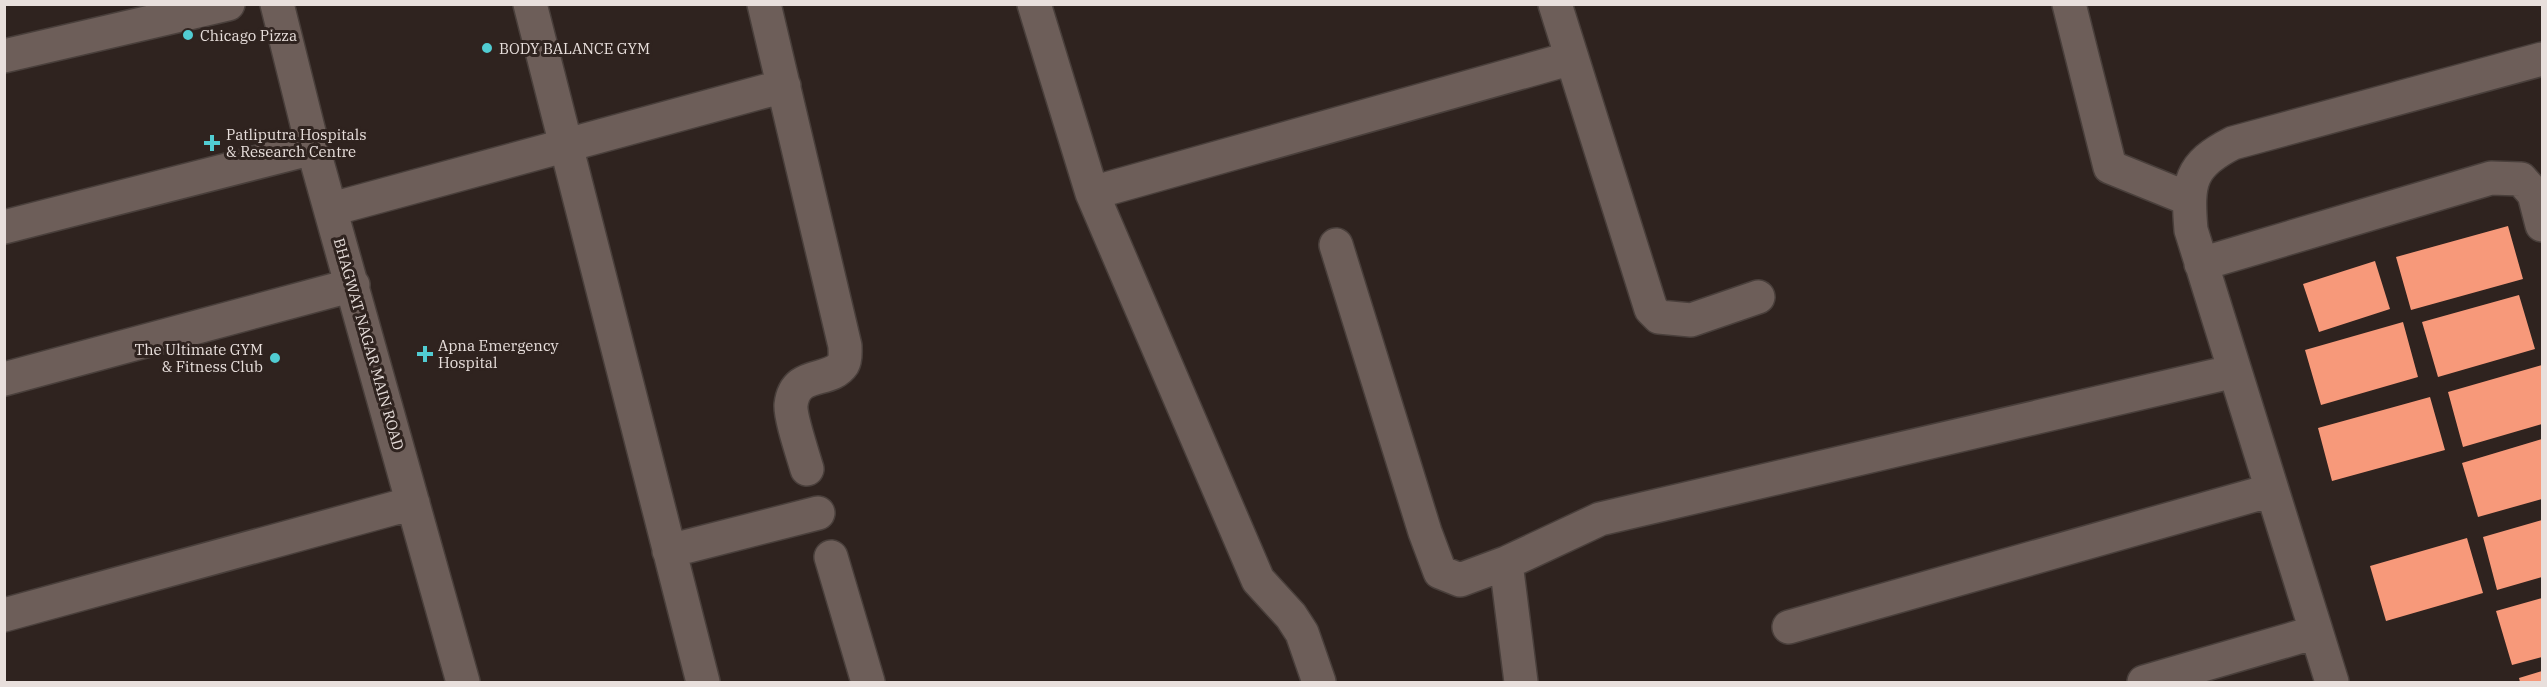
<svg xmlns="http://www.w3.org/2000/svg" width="2547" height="687" font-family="'IBM Plex Serif',serif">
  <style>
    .building { fill: #f7997a }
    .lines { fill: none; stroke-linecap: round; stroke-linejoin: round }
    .minor-casing { stroke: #493f3b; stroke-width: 36 }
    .minor { stroke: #6d5e59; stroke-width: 33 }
    .poi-dot { fill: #51ccd2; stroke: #2f231f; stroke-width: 2 }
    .labels { text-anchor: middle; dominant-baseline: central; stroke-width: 6; stroke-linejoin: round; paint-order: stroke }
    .poi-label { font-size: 15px; fill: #e8dfdc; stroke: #2f231f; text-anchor: start }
    .street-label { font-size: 15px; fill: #e8dfdc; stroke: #2f231f }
  </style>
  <rect width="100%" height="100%" fill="#2f231f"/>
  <!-- building -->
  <path class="building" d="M2508 226 2523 279 2411 310 2396 257Z
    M2375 261 2390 309 2319 332 2303 284Z
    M2519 295 2535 349 2438 377 2422 322Z
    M2403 322 2418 377 2321 405 2305 350Z
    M2542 365V424L2463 447 2448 392Z
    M2430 397 2445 450 2332 481 2318 428Z
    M2542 439V499L2478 517 2462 463Z
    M2542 520V577L2497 590 2483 537Z
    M2467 538 2483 593 2386 621 2370 566Z
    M2542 598V657L2512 665 2496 611Z
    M2542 671V682H2520L2519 678Z"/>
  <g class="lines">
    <defs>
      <path id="minor" d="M277 4 313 148 463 682
        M530 4 703 682
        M764 4 845 346C845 352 846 359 843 364 830 384 795 369 791 405 790 417 803 455 807 469
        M1034 4 1092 193 1258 580 1291 616 1302 633 1319 682
        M1555 4 1651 309 1659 317 1691 320 1758 297
        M2069 4 2110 167 2189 199
        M4 56 228 4
        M1092 193 1572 58
        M332 209 784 86
        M4 227 313 148
        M1336 245 1425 532 1440 572 1460 580 1506 563
        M2201 264 2491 178 2521 179 2534 194 2542 225
        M4 379 353 285
        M669 551 818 513
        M831 557 868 682
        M4 615 413 503
        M1789 627 2272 490
        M1521 682 1506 563 1600 519 2235 371
        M2144 682 2316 632
        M2332 682 2191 230C2187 183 2189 165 2233 143L2542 59"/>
    </defs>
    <!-- minor casing -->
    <use href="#minor" class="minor-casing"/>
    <!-- minor -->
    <use href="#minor" class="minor"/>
  </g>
  <!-- markers -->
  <g class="poi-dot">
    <circle cx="188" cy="35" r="6"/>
    <circle cx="487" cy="48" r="6"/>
    <path d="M209 134h6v6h6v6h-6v6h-6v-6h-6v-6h6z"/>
    <path d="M422 345h6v6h6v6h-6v6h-6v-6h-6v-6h6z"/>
    <circle cx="275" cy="358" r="6"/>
  </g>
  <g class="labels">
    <!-- poi labels -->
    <g class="poi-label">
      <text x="200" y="35">Chicago Pizza</text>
      <text x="499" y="48">BODY BALANCE GYM</text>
      <text x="226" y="134">Patliputra Hospitals<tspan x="226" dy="17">&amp; Research Centre</tspan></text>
      <text x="438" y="345">Apna Emergency<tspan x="438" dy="17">Hospital</tspan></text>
      <text x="263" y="349" text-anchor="end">The Ultimate GYM<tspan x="263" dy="17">&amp; Fitness Club</tspan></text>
    </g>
    <!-- street labels -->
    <g class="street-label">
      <text transform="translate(369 344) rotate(74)">BHAGWAT NAGAR MAIN ROAD</text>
    </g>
  </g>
  <!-- border -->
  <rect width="2547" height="687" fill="none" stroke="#e8dfdc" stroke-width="12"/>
</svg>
